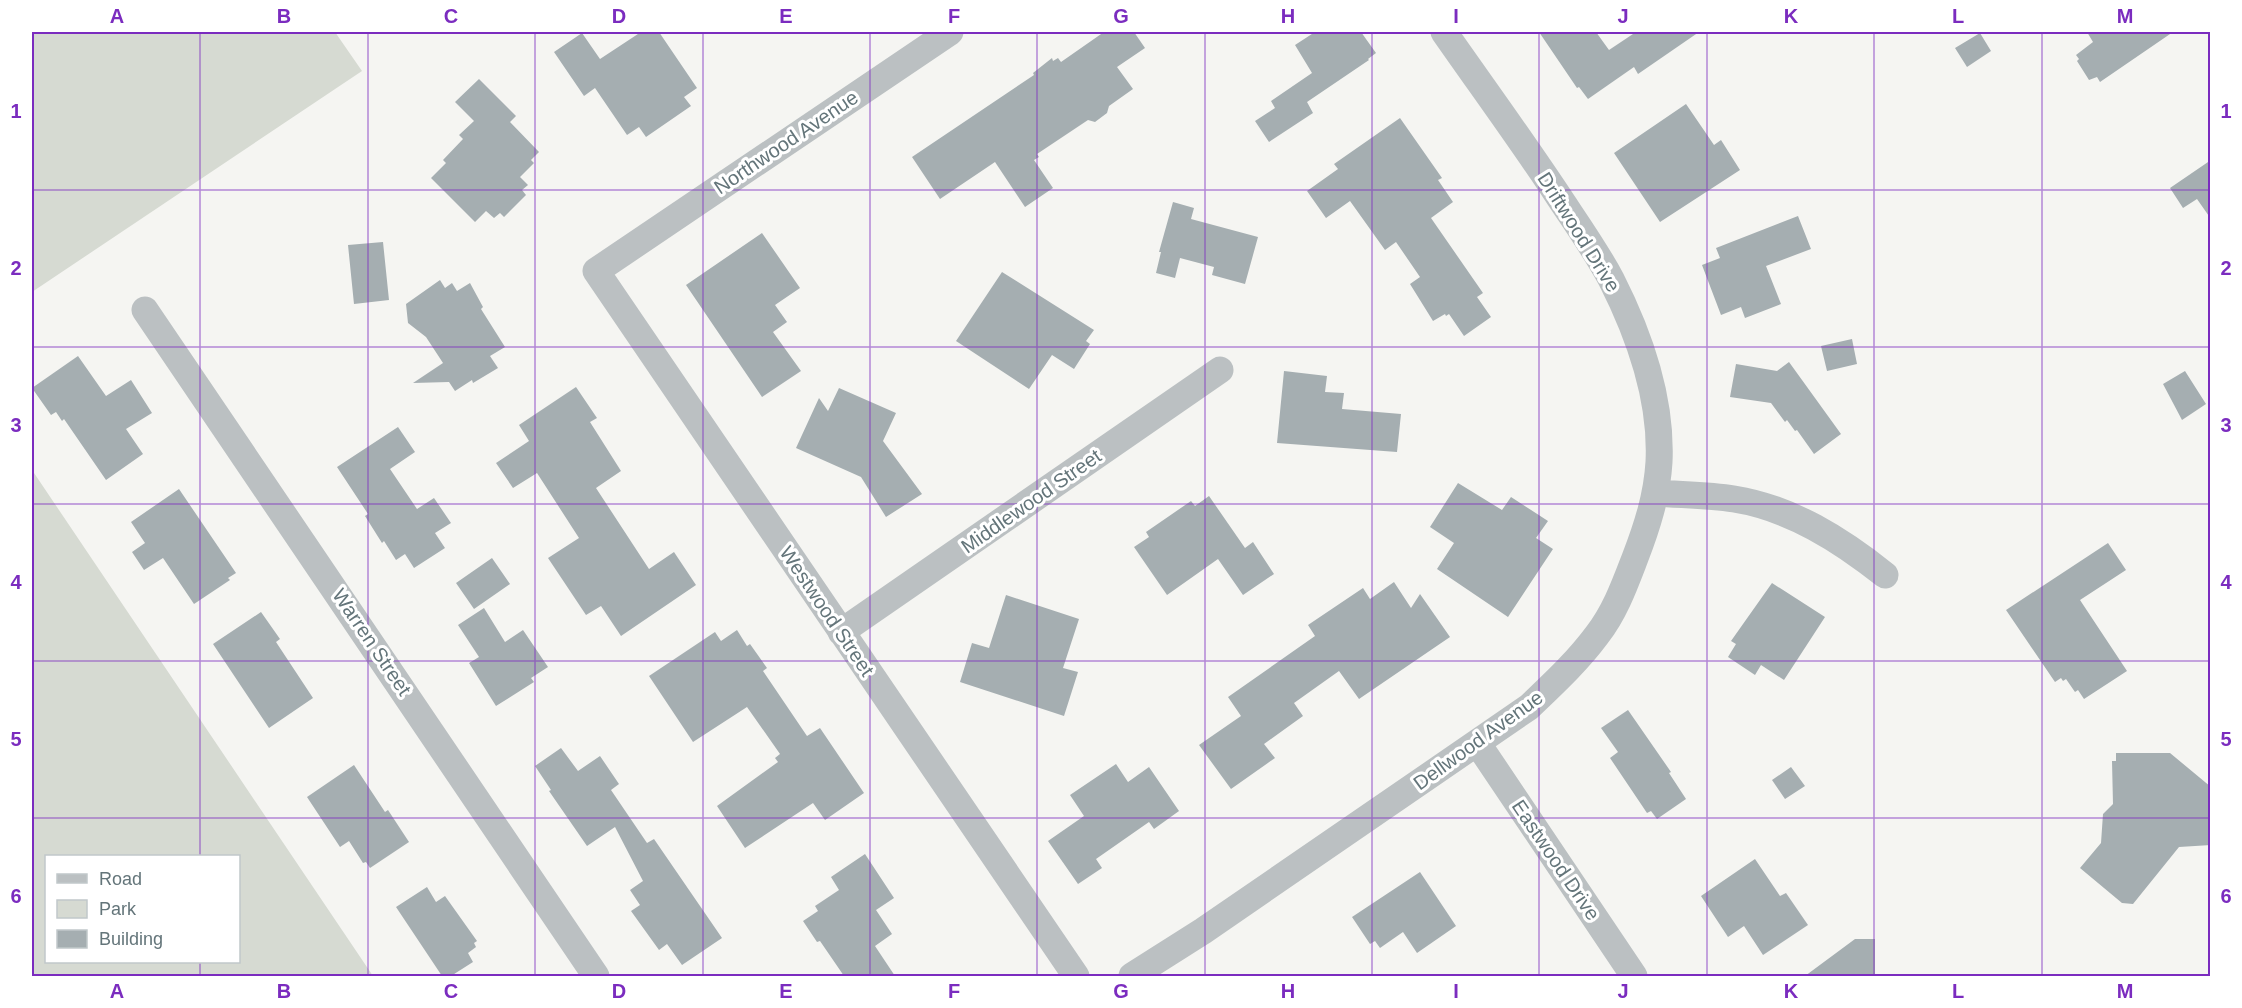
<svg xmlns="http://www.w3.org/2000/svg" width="2242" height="1008" font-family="Helvetica,sans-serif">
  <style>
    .green { fill: #d6dad2; fill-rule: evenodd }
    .building { fill: #a5aeb1 }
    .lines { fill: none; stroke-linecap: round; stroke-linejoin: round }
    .minor { stroke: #bbc0c2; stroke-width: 27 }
    .grid { fill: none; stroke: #7b2cbf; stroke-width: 1.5; stroke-opacity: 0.55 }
    .labels { text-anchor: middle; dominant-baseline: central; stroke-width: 6; stroke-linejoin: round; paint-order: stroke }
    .street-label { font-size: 20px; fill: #64757a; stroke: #fff }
    .neatline { fill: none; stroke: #7b2cbf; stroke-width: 2 }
    .grid-label { font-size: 20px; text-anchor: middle; font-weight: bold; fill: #7b2cbf }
  </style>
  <rect width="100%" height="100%" fill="#f5f5f2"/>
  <!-- green -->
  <path class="green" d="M32 32H335L362 71 32 292Z
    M32 470 373 976H32ZM46 856H238V962H46Z"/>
  <!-- building -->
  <path class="building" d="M641 32H659L697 88 684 97 691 106 646 137 639 127 627 135 595 88 584 96 554 52 582 33 600 59Z
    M1104 32H1134L1145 48 1117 67 1133 89 1109 106 1107 113 1095 122 1088 120 1037 154 1039 157 1034 160 1053 188 1025 207 995 162 940 199 912 157 1034 75 1033 73 1052 58 1053 61 1058 58 1061 62Z
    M1315 32H1361L1376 53 1368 59 1369 60 1307 102 1313 113 1269 142 1255 121 1275 108 1271 101 1312 73 1295 45Z
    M1539 32H1596L1609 50 1636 32H1699L1638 74 1634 67 1588 99 1579 87 1577 88Z
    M2087 32H2173L2100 82 2097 77 2089 80 2077 61 2079 59 2076 55 2093 42Z
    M1980 33 1991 51 1967 67 1955 48Z
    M479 79 516 116 510 122 539 152 531 160 534 163 520 177 528 185 522 190 526 195 504 217 500 213 494 218 486 211 475 222 431 178 446 163 443 160 463 139 459 135 474 121 455 102Z
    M1686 104 1714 145 1721 140 1740 170 1660 222 1614 153Z
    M1400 118 1442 178 1438 180 1453 202 1431 218 1483 293 1477 297 1491 317 1464 336 1449 314 1446 316 1445 314 1433 321 1410 284 1420 277 1396 242 1385 250 1350 201 1326 218 1307 191 1338 169 1334 164Z
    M2211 160V219L2197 199 2183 208 2170 188Z
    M1173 202 1194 208 1191 219 1258 237 1245 284 1212 275 1214 267 1180 258 1175 278 1156 273 1161 252H1159Z
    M1798 216 1811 249 1766 266 1781 304 1745 318 1741 307 1721 315 1702 265 1720 258 1716 248Z
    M762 233 800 288 775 305 787 322 773 332 801 371 762 397 686 285Z
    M383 242 389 300 354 304 348 245Z
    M1002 272 1094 330 1086 341 1090 344 1074 369 1052 355 1029 389 956 341Z
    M440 280 445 288 452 283 457 291 470 283 483 307 481 309 505 347 490 356 498 368 473 383 472 380 455 391 449 382 413 383 443 363 426 337 408 323 406 304Z
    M1852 339 1857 364 1827 371 1821 346Z
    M78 356 106 396 131 380 152 413 126 429 143 454 106 480 64 419 62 421 56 412 51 415 32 388Z
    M1789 362 1841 434 1814 454 1797 430 1795 431 1787 420 1785 422 1771 403 1730 397 1736 364 1777 371Z
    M1284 371 1327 376 1325 392 1344 393 1342 409 1401 414 1397 452 1277 443Z
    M2185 371 2206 404 2182 420 2163 384Z
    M576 387 597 418 590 422 621 471 596 488 649 569 674 552 696 585 621 636 601 606 586 615 548 558 579 538 537 473 513 488 496 463 529 441 519 425Z
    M839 388 896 413 883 441 922 494 886 517 861 477 796 448 819 398 828 411Z
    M398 427 415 452 390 469 417 509 434 498 451 523 435 533 445 548 414 568 405 554 396 560 384 541 382 543 365 516 368 514 337 467Z
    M1458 483 1502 510 1511 497 1548 521 1536 538 1553 549 1508 617 1437 569 1454 543 1430 527Z
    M179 489 236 573 228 578 230 580 194 604 163 558 144 570 132 552 145 543 131 522Z
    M1209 496 1245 548 1253 542 1274 574 1243 595 1218 559 1167 595 1134 547 1149 537 1146 532 1191 501 1195 506Z
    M2108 543 2126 570 2080 600 2127 671 2084 699 2078 690 2075 692 2066 679 2063 681 2061 678 2055 682 2006 610Z
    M492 558 510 584 474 609 456 583Z
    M1394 582 1411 608 1420 594 1450 637 1359 699 1339 671 1294 703 1303 716 1264 744 1275 758 1231 789 1199 745 1241 716 1228 697 1315 636 1308 625 1363 588 1370 599Z
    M1772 583 1825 617 1784 680 1761 665 1755 675 1728 657 1736 644 1731 641Z
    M1006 595 1079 619 1063 668 1078 672 1064 716 960 682 972 643 989 648Z
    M484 608 505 642 523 630 548 667 531 678 534 682 496 706 469 663 479 657 458 625Z
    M261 612 280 639 276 642 313 698 269 728 213 644Z
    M737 630 747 646 750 644 767 668 763 671 807 736 820 728 864 793 825 820 813 803 745 848 717 806 778 762 775 758 780 754 747 707 693 742 649 676 715 632 721 641Z
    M1628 710 1671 772 1669 773 1686 799 1657 819 1651 811 1647 813 1610 758 1618 752 1601 728Z
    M561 748 578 771 600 756 619 784 611 790 647 843 654 839 722 938 682 965 667 944 659 950 631 911 640 905 630 890 643 881 615 827 587 846 549 791 551 790 535 766Z
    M2116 753H2170L2211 787V845L2179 847 2133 904 2122 903 2080 868 2101 843 2103 814 2113 804 2112 761H2116Z
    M1116 764 1128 782 1149 767 1179 811 1154 829 1149 822 1096 859 1102 868 1078 884 1048 841 1084 816 1070 795Z
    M354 765 385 812 388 810 409 842 370 868 366 862 363 863 349 841 340 847 307 797Z
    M1791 767 1805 786 1785 799 1772 780Z
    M865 854 894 898 876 910 892 934 875 946 895 976H844L820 941 817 942 803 921 818 911 815 906 839 890 831 877Z
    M1755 859 1780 896 1786 893 1808 925 1763 955 1744 926 1728 937 1701 896Z
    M1420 872 1456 926 1417 953 1403 932 1380 948 1375 941 1370 944 1352 917Z
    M427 887 436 902 445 896 477 941 474 943 476 947 468 953 473 962 451 976H442L396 907Z
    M1855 939H1875V976H1805Z"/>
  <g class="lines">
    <!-- minor -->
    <path class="minor" d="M950 32 596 271 1076 976
      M145 310 596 976
      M1656 493C1682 495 1709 495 1734 499 1791 508 1841 540 1885 575
      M841 632 1220 370
      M1478 744 1634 976
      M1132 976 1203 931 1529 707C1553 684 1577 662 1597 635 1615 612 1625 584 1635 558 1647 527 1657 496 1659 462 1662 400 1639 334 1611 279 1595 249 1574 220 1555 191 1519 137 1481 85 1444 32"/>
  </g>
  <!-- grid -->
  <path class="grid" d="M200 32V856M368 32V976M535 32V976M703 32V976M870 32V976M1037 32V976M1205 32V976M1372 32V976M1539 32V976M1707 32V976M1874 32V976M2042 32V976M32 190H2210M32 347H2210M32 504H2210M32 661H2210M32 818H2210M200 962V976"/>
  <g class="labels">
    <!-- street labels -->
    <g class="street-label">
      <text transform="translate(786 142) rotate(-34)">Northwood Avenue</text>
      <text transform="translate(1579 232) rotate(58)">Driftwood Drive</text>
      <text transform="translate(1031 501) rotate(-35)">Middlewood Street</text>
      <text transform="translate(827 611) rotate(56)">Westwood Street</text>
      <text transform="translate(372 642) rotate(56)">Warren Street</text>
      <text transform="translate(1478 740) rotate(-36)">Dellwood Avenue</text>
      <text transform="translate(1556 860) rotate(56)">Eastwood Drive</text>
    </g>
  </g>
  <!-- border -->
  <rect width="2242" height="1008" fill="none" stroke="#ffffff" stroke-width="66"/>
  <!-- legend -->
  <rect x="45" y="855" width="195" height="108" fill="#ffffff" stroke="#c1c8ca" stroke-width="1.5"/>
  <rect x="57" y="874" width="30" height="9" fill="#bbc0c2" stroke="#c1c8ca" stroke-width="1.5"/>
  <text x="99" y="885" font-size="18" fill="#64757a">Road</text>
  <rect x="57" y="900" width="30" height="18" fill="#d6dad2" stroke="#c1c8ca" stroke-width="1.5"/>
  <text x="99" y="915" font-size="18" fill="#64757a">Park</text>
  <rect x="57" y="930" width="30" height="18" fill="#a5aeb1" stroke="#c1c8ca" stroke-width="1.5"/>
  <text x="99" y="945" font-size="18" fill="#64757a">Building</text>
  <rect x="33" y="33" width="2176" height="942" class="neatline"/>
  <g class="grid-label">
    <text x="117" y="23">A</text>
    <text x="284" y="23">B</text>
    <text x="451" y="23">C</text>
    <text x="619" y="23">D</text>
    <text x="786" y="23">E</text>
    <text x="954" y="23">F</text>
    <text x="1121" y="23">G</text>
    <text x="1288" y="23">H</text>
    <text x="1456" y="23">I</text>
    <text x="1623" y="23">J</text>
    <text x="1791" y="23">K</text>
    <text x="1958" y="23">L</text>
    <text x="2125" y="23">M</text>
    <text x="16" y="118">1</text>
    <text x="2226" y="118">1</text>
    <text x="16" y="275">2</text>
    <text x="2226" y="275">2</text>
    <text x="16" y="432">3</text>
    <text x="2226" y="432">3</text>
    <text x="16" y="589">4</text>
    <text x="2226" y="589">4</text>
    <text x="16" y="746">5</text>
    <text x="2226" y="746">5</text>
    <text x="16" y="903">6</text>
    <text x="2226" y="903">6</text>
    <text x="117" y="998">A</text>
    <text x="284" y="998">B</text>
    <text x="451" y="998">C</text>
    <text x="619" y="998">D</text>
    <text x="786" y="998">E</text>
    <text x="954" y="998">F</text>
    <text x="1121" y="998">G</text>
    <text x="1288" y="998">H</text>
    <text x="1456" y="998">I</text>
    <text x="1623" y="998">J</text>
    <text x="1791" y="998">K</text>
    <text x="1958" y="998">L</text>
    <text x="2125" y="998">M</text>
  </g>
</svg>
